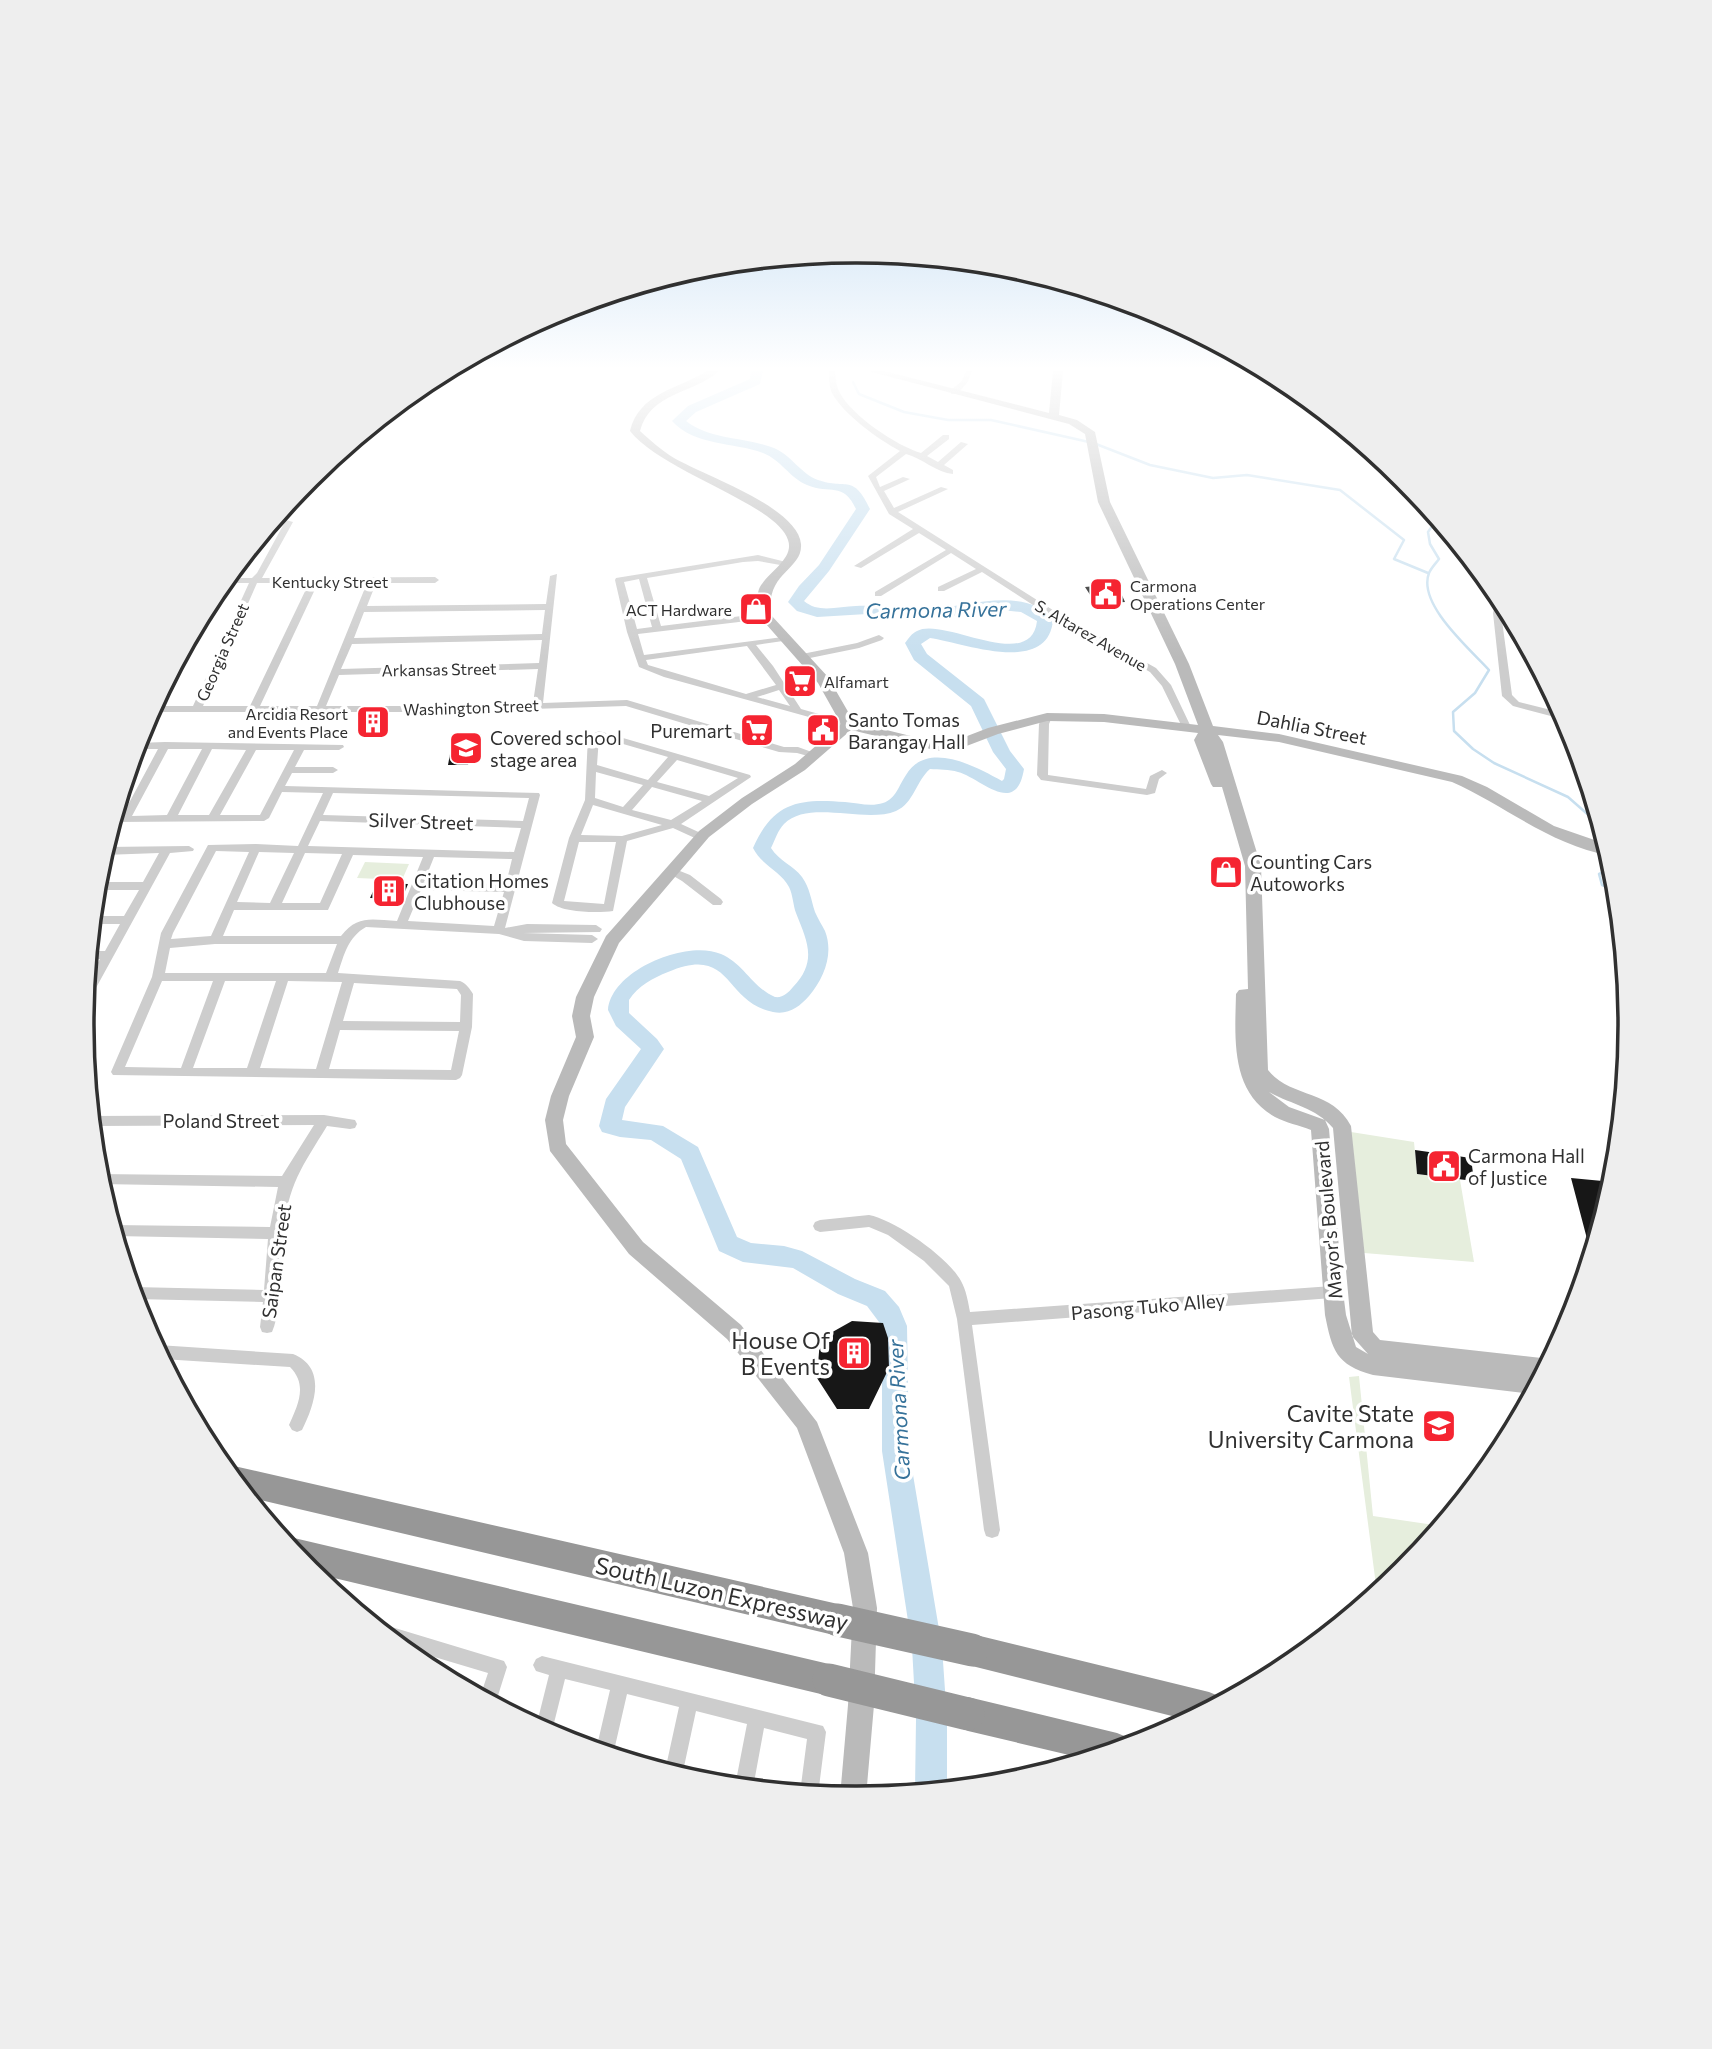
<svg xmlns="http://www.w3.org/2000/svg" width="1712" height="2049" viewBox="0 0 1712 2049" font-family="Commissioner,sans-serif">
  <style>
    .green { fill: #e6eedd }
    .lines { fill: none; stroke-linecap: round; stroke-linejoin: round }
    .stream { stroke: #c7dfef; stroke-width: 2.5 }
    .river { fill: #c7dfef; fill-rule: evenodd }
    .building { fill: #171717 }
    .street { fill: #cdcdcd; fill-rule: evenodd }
    .secondary { fill: #bababa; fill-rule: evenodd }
    .highway { fill: #979797; fill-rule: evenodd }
    .highway-bridge { stroke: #979797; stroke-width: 33 }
    .labels { text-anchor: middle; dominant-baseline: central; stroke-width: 7; stroke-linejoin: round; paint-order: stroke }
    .far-street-label { font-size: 16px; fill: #303030; stroke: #fff }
    .far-poi-label { font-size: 16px; fill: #303030; stroke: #fff; text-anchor: start }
    .poi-label { font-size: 19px; fill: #303030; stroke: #fff; text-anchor: start }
    .street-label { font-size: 19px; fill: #303030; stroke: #fff }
    .water-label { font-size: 21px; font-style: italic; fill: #36729a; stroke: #fff }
    .near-poi-label { font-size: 23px; fill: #303030; stroke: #fff; text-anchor: end }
    .near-street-label { font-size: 23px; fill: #303030; stroke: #fff }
    .rim { fill: none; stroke: #303030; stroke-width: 3.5 }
  </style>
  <rect width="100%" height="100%" fill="#fff"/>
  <path class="green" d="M 365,862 L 409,864 L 402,880 L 357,878 Z
    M 1351,1132 L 1414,1142 L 1417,1174 L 1460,1180 L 1474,1262 L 1364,1253 Z
    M 1359,1376 L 1373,1516 L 1441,1526 L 1403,1572 L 1377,1593 L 1349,1377 Z"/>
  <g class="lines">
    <path class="stream" d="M 853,382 L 859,394 L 904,412 L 948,420 L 991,420 L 1089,442
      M 1096,444 L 1150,465 L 1213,478 L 1247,475 L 1340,490 L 1404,540 L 1394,559 L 1428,573
      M 1437,519 L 1428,532 L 1430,544 L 1439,559 C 1436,563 1431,568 1429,573 C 1417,604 1470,649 1489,670 L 1475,693 L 1453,712 L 1454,731 L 1473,749 L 1494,763 L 1568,797 L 1601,826
      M 1613,868 L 1599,874 L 1602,885 L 1617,891"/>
    <path class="river" d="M 751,371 L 763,371 L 760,384 L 696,412 L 686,421 C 710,440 746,437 774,448 C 791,455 801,474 818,480 C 847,490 853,473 870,509 L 829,571 L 804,601 C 819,614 839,606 856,606 C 880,605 904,609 927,609 C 965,608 1025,584 1053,620 C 1048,677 961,642 930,638 L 921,644 L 927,654 L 984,699 L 1010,751 L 1024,769 C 1016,818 981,778 958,772 C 949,769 939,770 930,769 C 916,781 914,803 896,811 C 865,824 809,799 784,824 C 778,830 775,840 771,848 C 779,861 793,865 802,877 C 810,888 811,900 815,912 C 818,919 822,925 825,931 C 834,954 824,978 809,996 C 799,1007 789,1015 773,1012 C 723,1002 733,944 668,972 C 653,978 638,986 629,1000 L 629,1013 L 657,1039 L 664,1049 L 625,1107 L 622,1120 L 663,1126 L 698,1147 L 737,1237 L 751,1243 L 784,1246 L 802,1251 L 855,1279 L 885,1291 L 899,1307 L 907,1326 L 909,1451 L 942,1647 L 947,1719 L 947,1789 L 915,1791 L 916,1719 L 912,1647 L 882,1451 L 882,1326 L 867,1306 L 838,1294 L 793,1268 L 743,1262 L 719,1251 L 681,1159 L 651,1140 L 620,1137 L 602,1132 L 599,1126 L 606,1099 L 641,1049 L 616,1026 L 608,1010 C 611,970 687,939 721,954 C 743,963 753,988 775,997 C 783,998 788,993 793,987 C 818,961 807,941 796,913 C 793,905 793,895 789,887 C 781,871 762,866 753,848 C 773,803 797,798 845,802 C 857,803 871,807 883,803 C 896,799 899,785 906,775 C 927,740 975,766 1002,781 L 1004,779 L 1006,769 L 993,752 L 971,706 L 914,660 L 905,643 C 908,639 912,633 917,631 C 943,616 1031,674 1037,621 L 1021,612 L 1001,610 L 934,618 L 867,614 L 817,617 L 797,611 L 788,602 L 799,586 L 819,565 L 856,509 C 843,481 830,495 807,485 C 790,478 781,460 763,453 C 734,442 694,446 672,421 L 688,406 L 750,379 Z"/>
  </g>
  <path class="building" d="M 1117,584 L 1125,602 L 1096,604 L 1085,587 Z
    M 368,715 L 384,715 L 378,730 L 362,730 Z
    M 457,753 L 472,754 L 468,765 L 448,765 L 450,754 Z
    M 377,883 L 408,884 L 402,899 L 370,898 Z
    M 1415,1150 L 1471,1158 L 1474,1181 L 1417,1174 Z
    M 1571,1178 L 1613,1182 L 1591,1254 Z
    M 852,1321 L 883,1323 L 888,1338 L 889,1368 L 869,1409 L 837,1409 L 817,1378 L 820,1339 Z"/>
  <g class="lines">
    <path class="street" d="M 829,371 L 835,371 C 836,378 836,387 840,393 C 852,416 897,446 921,453 L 943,435 L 949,435 L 949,439 L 927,456 L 938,462 L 961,442 L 968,444 L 944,465 L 953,470 L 953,474 C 937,473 922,458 906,454 L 876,477 L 880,487 L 903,477 L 910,479 L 884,491 L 894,508 L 941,487 L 948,489 L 898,512 L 1056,612 L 1156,668 L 1171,685 L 1191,727 L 1189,729 L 1183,729 L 1162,686 L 1150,672 L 1050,616 L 982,572 L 944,591 L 938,591 L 938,587 L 976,569 L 951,553 L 881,596 L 875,596 L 875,592 L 946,550 L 919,533 L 861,568 L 854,566 L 913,529 L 889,514 L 868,476 L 900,451 C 878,439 844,415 832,393 C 829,386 829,378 829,371 Z
      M 966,371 L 972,371 L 967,383 L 957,394 L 951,394 L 951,390 L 962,381 Z
      M 316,472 L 317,474 L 310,489 L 297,492 Z
      M 286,520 L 293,522 L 262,578 L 435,577 L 439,580 L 435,583 L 376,583 L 367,606 L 546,604 L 550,576 L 557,574 L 543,703 L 627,700 L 784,747 L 798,747 L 820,755 L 815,758 L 797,753 L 779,752 L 626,706 L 432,712 L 150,712 L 153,706 L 193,706 L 249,583 L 222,583 L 226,578 L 252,578 L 257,573 ZM 257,583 L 309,583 L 250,706 L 203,706 ZM 318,583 L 367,583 L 317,706 L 260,706 ZM 545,610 L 542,634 L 354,638 L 364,612 ZM 542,640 L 539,663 L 341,669 L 352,644 ZM 538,669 L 533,703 L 432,706 L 326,706 L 339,675 Z
      M 758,555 L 790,563 L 786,566 L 758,561 L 743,562 L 647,578 L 661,626 L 765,613 L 769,616 L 765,619 L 638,634 L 644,655 L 790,636 L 790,640 L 756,645 L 773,666 L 801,709 L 851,723 L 851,727 L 845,727 L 664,677 L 639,667 L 627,632 L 615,580 L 616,578 ZM 639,579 L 652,627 L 637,629 L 624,582 ZM 747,646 L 776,685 L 746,694 L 648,665 L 646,660 ZM 779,690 L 790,706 L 757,697 Z
      M 1497,594 L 1500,595 L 1503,602 L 1501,613 L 1512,695 L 1519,702 L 1563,713 L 1566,720 L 1513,706 L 1502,696 L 1493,613 Z
      M 879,635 L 884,638 L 882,640 L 859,648 L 805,659 L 800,656 L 802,654 L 857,643 Z
      M 1047,714 L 1052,717 L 1049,724 L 1048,775 L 1146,789 L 1150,776 L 1162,770 L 1167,773 L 1159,779 L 1155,793 L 1147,795 L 1041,780 L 1037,775 L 1039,724 L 1044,715 Z
      M 599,731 L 750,775 L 751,777 L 681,824 L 705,835 L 706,837 L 705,839 L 697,839 L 673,828 L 627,841 L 613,911 C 599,913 563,913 552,903 L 569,838 L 585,800 L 588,736 ZM 599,737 L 668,757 L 648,780 L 597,765 ZM 677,760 L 738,778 L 709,796 L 657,782 ZM 596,772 L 643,785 L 623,807 L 595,798 ZM 652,787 L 702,801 L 671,820 L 632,810 ZM 593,805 L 662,825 L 622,836 L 581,835 ZM 579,842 L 616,842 L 604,904 L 564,901 Z
      M 165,742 L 343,745 L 344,747 L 339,750 L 304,750 L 295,767 L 333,767 L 338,770 L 333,773 L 292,773 L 285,786 L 539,793 L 540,795 L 505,928 L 527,924 L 596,925 L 602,929 L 600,932 L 523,933 L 592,935 L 598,939 L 592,943 L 524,941 L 499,934 L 366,927 C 348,937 344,955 338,973 L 460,981 C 466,983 470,989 473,994 L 472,1027 L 462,1075 L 460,1078 L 456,1080 L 113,1075 L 111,1072 L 152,977 L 161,933 L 208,845 L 256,844 L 298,846 L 323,793 L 282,792 L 269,818 L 264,821 L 113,822 L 115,816 L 122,816 L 158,749 L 135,749 L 137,743 ZM 168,749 L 202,749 L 167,815 L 132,816 ZM 212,749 L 246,750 L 209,815 L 178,815 ZM 256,750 L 294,750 L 260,815 L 220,815 ZM 333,793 L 529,798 L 523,821 L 323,815 ZM 320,821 L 521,828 L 514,852 L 308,846 ZM 216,851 L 249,852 L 211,936 L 171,939 L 173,933 ZM 259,852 L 294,853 L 270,903 L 237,902 ZM 305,853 L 342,854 L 320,903 L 282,903 ZM 353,855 L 423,857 L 397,921 C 373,920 358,914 341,936 L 223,936 L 234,910 L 328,910 ZM 434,857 L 512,859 L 506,884 L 424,882 ZM 421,890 L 504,892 L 494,926 L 408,921 ZM 215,944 L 337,944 L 326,973 L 165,973 L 170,948 ZM 162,981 L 213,981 L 181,1068 L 125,1067 ZM 225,981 L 276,981 L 247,1068 L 193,1068 ZM 288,981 L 342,982 L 316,1069 L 260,1068 ZM 354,983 L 457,989 L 461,995 L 460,1022 L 343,1021 ZM 340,1030 L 459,1031 L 451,1070 L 329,1069 Z
      M 189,846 L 194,849 L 193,851 L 170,853 L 91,997 L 89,1000 L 85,1001 L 86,984 L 100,959 L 89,959 L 90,951 L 105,951 L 120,924 L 92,924 L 93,916 L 124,916 L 139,890 L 96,890 L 96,882 L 143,882 L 159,853 L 104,855 L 105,847 Z
      M 670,867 L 690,875 L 721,899 L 723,902 L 721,905 L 713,905 L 682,881 L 665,871 Z
      M 324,1115 L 355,1120 L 357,1124 L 355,1128 L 350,1129 L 327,1126 C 302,1167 288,1184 283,1235 C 280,1261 282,1310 272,1332 L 267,1333 L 262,1332 L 260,1327 L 263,1302 L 135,1299 L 131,1287 L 133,1287 L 264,1290 L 268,1239 L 115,1236 L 112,1225 L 270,1227 L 278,1187 L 100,1184 L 97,1174 L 282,1176 L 314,1125 L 92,1126 L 91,1116 Z
      M 869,1215 C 895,1220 948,1257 961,1281 C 966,1290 968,1301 970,1312 L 1332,1286 L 1337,1288 L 1339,1292 L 1337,1296 L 1332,1298 L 972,1325 L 1000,1530 L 998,1536 L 992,1538 L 986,1536 L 984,1530 L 957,1319 L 949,1286 L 924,1261 L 888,1235 L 869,1227 L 820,1232 L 815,1230 L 813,1226 L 815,1222 L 820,1220 Z
      M 158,1345 L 293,1354 C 328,1368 314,1406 302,1430 L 297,1432 L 292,1430 L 289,1425 C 298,1405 308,1385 290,1367 L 162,1359 L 155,1346 Z
      M 385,1625 L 504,1661 L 507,1667 L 495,1705 L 480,1697 L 488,1673 L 401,1647 L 379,1629 Z
      M 542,1656 L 823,1726 L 826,1732 L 818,1795 L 800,1793 L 807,1739 L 764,1728 L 753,1788 L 735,1786 L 747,1724 L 696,1711 L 682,1776 L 665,1771 L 679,1707 L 627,1694 L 613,1755 L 596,1750 L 610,1690 L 565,1679 L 551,1735 L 536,1727 L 549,1675 L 536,1671 L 533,1665 L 536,1659 Z"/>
    <path class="secondary" d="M 707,371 L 719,371 C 694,394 650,392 640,431 C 651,441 661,450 674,458 C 703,475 798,507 801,544 C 803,570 765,572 771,615 L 828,677 L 854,722 L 939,743 L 949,743 L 988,728 L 1047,713 L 1104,714 L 1198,725 L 1175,664 L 1098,502 L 1085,434 L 1069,424 L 868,371 L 884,371 L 1049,413 L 1053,371 L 1063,371 L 1059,415 L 1077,420 L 1095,432 L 1110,502 L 1189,664 L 1213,726 L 1279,734 L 1462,776 L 1487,787 L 1554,826 L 1606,844 L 1609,855 C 1552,846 1504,805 1452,782 L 1279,742 L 1218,735 L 1223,742 L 1261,866 L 1268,1070 C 1290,1098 1332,1089 1351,1126 L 1373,1332 L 1380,1340 L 1550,1359 L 1539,1376 L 1541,1377 L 1532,1394 L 1373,1375 C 1336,1365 1332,1350 1325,1315 L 1311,1130 C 1299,1125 1286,1123 1275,1117 C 1230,1092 1235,1038 1236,994 L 1239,990 L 1248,989 L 1245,866 L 1222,787 L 1213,787 L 1211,784 L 1194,740 L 1198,733 L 1104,722 L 1047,721 L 998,734 L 956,750 L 939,751 L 851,730 L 805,770 L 752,804 L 709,837 L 619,943 L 594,997 L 590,1016 L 594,1037 L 569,1096 L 563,1120 L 566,1144 L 643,1242 L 741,1325 L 817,1422 L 868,1553 L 877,1608 L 874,1705 L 866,1797 L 840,1797 L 848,1705 L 853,1608 L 844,1553 L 797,1428 L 727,1339 L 629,1254 L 550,1151 L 545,1120 L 551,1096 L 576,1037 L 572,1016 L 576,997 L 606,936 L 699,831 L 742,798 L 795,764 L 841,724 L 818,683 L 759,616 C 758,607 756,598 759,589 C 766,573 795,559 788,540 C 777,504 662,472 630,431 C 639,393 678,389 707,371 ZM 1269,1092 C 1292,1105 1315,1107 1333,1128 L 1352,1336 L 1368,1354 L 1356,1347 L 1346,1315 L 1342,1284 L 1329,1129 L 1325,1120 L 1289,1107 Z"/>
    <path class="highway" d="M 234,1466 L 838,1604 L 849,1609 L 854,1620 L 849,1631 L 838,1636 L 248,1497 L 225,1469 Z
      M 294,1538 L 829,1664 L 841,1668 L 845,1680 L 841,1692 L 829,1696 L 309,1572 L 284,1542 Z
      M 972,1634 L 1209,1692 L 1221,1697 L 1223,1702 L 1188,1720 L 972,1666 L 961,1661 L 956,1650 L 961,1639 Z
      M 968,1697 L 1117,1733 L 1129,1738 L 1132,1745 L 1086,1759 L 968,1731 L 956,1726 L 951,1714 L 956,1702 Z"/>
    <path class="highway-bridge" d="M 838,1620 L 972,1650
      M 829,1680 L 968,1714"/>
  </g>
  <linearGradient id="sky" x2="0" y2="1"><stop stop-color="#9bc5eb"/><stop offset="0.56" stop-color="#fff"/><stop offset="1" stop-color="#fff" stop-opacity="0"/></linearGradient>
  <rect width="1712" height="658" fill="url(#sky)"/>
  <defs>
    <g id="civic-square" transform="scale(1.75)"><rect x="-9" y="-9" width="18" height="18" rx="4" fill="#f52431" stroke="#fff"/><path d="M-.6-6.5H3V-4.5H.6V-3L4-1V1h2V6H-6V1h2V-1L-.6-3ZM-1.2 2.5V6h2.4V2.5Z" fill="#fff"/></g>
    <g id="shop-square" transform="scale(1.75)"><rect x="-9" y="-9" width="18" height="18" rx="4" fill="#f52431" stroke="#fff"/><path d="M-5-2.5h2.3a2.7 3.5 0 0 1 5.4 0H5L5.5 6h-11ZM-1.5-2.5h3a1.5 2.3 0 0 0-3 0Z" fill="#fff"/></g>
    <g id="supermarket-square" transform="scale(1.75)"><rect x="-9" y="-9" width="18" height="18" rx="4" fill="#f52431" stroke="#fff"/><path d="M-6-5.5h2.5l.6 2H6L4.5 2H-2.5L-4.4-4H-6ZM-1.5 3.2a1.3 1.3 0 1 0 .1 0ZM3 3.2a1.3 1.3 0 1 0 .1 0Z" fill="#fff"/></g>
    <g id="building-square" transform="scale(1.75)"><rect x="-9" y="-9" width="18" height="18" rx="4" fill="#f52431" stroke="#fff"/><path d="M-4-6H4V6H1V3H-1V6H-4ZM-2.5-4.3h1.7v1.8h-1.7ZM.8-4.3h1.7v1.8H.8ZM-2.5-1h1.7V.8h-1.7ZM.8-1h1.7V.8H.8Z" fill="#fff"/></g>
    <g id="school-square" transform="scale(1.75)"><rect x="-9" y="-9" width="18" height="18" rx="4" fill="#f52431" stroke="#fff"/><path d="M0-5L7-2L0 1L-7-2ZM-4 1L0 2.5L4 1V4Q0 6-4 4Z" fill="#fff"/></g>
    <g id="university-square" transform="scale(1.75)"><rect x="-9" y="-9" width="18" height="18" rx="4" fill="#f52431" stroke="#fff"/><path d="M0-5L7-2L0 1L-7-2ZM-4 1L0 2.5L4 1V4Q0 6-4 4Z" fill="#fff"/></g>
  </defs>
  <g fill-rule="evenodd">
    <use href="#civic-square" x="1106" y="594"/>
    <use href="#shop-square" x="756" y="609"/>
    <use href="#supermarket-square" x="800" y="681"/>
    <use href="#building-square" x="373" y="722"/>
    <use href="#supermarket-square" x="757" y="730"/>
    <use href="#civic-square" x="823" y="730"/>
    <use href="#school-square" x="466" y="748"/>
    <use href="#shop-square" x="1226" y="872"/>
    <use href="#building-square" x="389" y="891"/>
    <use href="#civic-square" x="1444" y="1166"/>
    <use href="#building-square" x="854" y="1353"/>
    <use href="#university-square" x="1439" y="1426"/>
  </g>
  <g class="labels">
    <g class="far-street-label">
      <text x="330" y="581">Kentucky Street</text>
      <text transform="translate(1091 635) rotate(30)">S. Altarez Avenue</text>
      <text transform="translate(222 652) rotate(-66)">Georgia Street</text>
      <text transform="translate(439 669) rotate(-1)">Arkansas Street</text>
      <text transform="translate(471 707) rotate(-2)">Washington Street</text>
    </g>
    <g class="far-poi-label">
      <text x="1130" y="585">Carmona<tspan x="1130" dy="18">Operations Center</tspan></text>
      <text x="732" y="609" text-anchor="end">ACT Hardware</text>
      <text x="824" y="681">Alfamart</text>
      <text x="348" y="713" text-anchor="end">Arcidia Resort<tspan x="348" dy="18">and Events Place</tspan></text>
    </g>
    <g class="poi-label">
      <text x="848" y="719">Santo Tomas<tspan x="848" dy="22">Barangay Hall</tspan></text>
      <text x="732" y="730" text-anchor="end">Puremart</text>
      <text x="490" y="737">Covered school<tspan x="490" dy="22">stage area</tspan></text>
      <text x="1250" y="861">Counting Cars<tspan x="1250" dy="22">Autoworks</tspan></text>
      <text x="414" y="880">Citation Homes<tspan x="414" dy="22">Clubhouse</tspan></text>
      <text x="1468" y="1155">Carmona Hall<tspan x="1468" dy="22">of Justice</tspan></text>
    </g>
    <g class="street-label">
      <text transform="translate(1312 727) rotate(11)">Dahlia Street</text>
      <text transform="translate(421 821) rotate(2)">Silver Street</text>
      <text x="221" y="1120">Poland Street</text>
      <text transform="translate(1328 1220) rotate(-95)">Mayor's Boulevard</text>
      <text transform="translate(276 1261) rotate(-82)">Saipan Street</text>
      <text transform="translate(1148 1306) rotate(-5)">Pasong Tuko Alley</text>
    </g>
    <g class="water-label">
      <text transform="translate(936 609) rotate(-1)">Carmona River</text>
      <text transform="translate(898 1410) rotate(-93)">Carmona River</text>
    </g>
    <g class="near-poi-label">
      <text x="830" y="1340">House Of<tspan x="830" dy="26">B Events</tspan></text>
      <text x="1414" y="1413">Cavite State<tspan x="1414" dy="26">University Carmona</tspan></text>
    </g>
    <g class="near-street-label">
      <text transform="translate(722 1593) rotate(13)">South Luzon Expressway</text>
    </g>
  </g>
  <path d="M0 0H1712V2049H0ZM855 263H857A761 761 0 0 1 1618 1024V1025A761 761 0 0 1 857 1786H855A761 761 0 0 1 94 1025V1024A761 761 0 0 1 855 263Z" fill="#eee" fill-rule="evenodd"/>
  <path class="rim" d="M855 263H857A761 761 0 0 1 1618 1024V1025A761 761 0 0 1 857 1786H855A761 761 0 0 1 94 1025V1024A761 761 0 0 1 855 263Z"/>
</svg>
